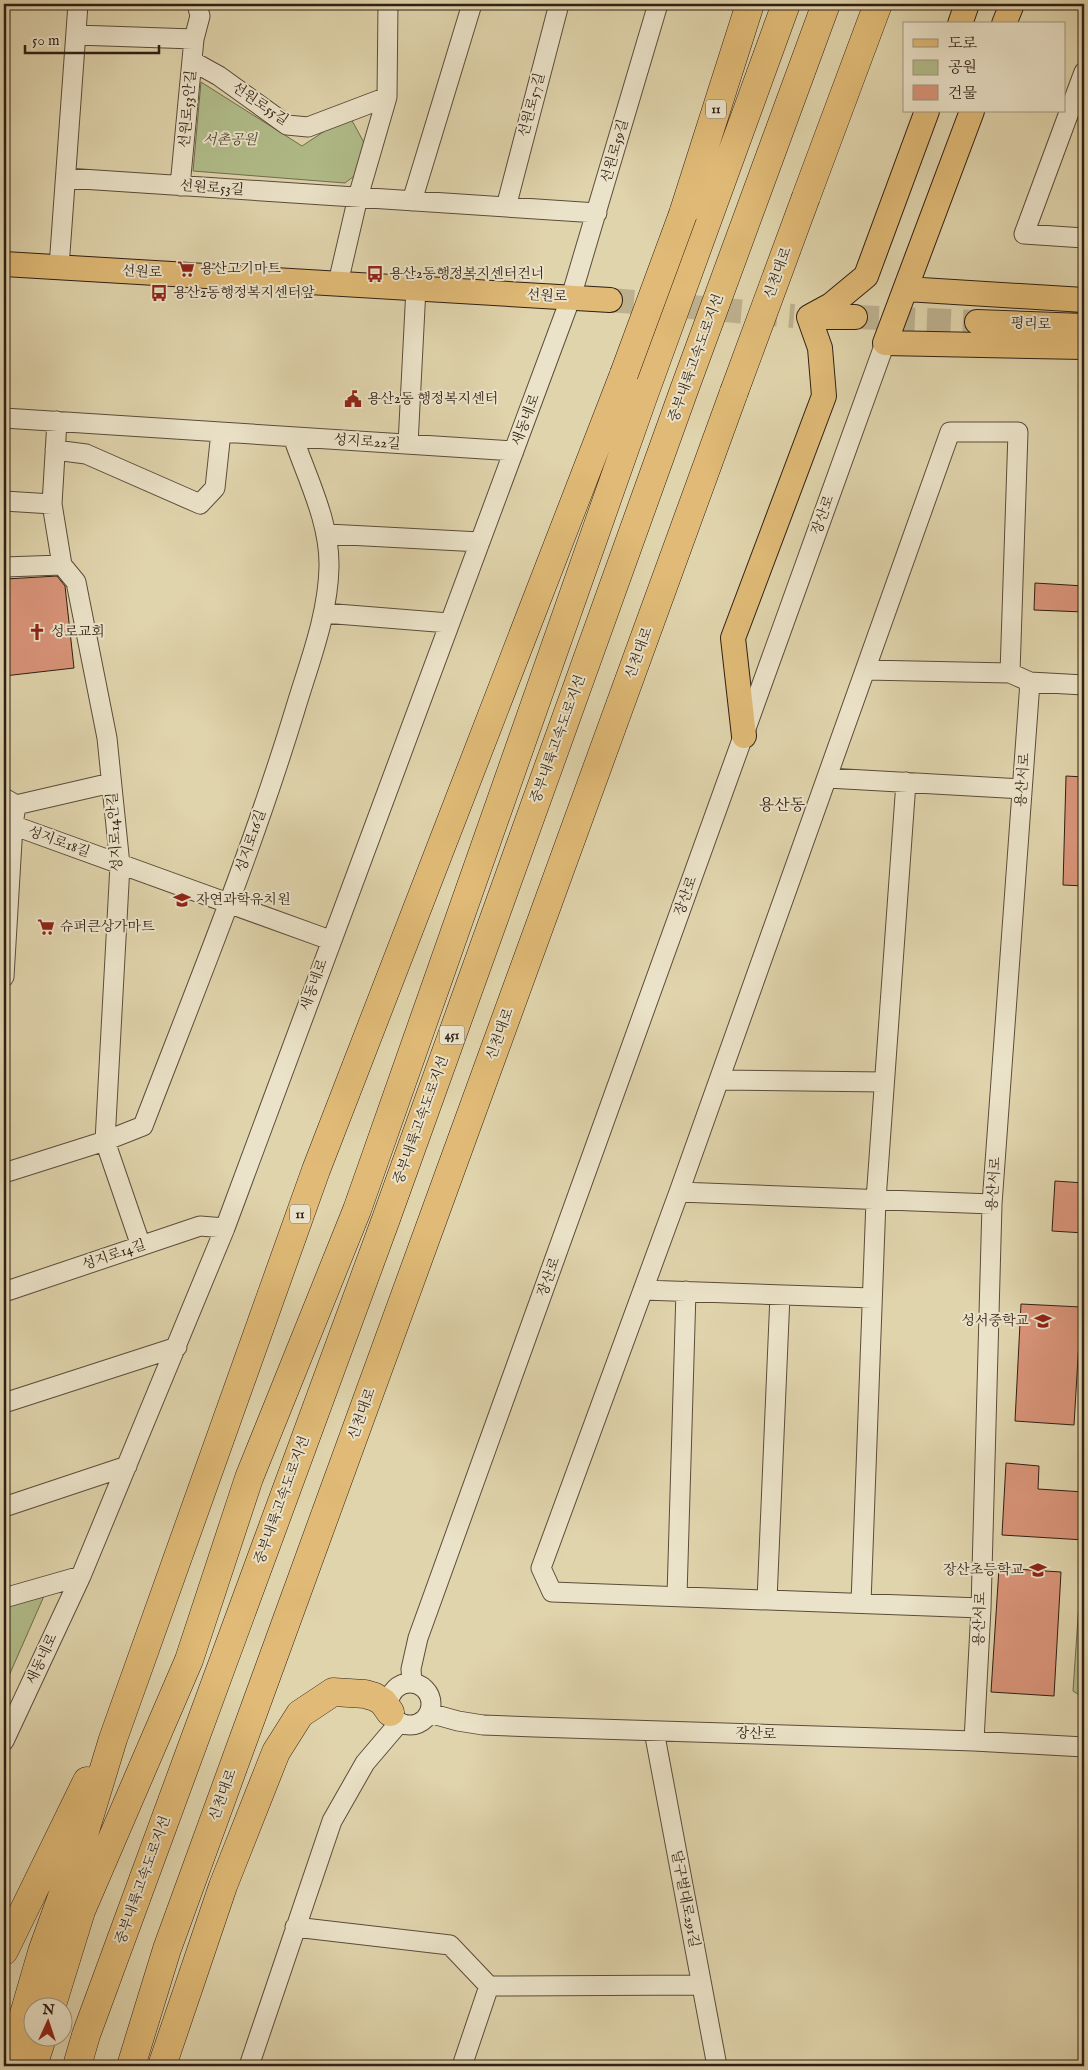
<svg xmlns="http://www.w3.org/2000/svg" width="1088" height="2070" viewBox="0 0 1088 2070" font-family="'IM FELL English','Noto Serif KR',serif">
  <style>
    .green { fill: #b1bd8a; stroke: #706e4f }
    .building { fill: #da957a; stroke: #301f14 }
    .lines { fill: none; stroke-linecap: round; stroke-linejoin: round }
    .major-tunnel { stroke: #bdb08e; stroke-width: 24; stroke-dasharray: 24 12; stroke-linecap: butt }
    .minor-casing { stroke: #5c4c3a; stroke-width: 21 }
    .major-casing { stroke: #301f14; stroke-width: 26 }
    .highway-casing { stroke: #301f14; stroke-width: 29 }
    .minor { stroke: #ebe3c9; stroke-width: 19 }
    .major { stroke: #e0ba76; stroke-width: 24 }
    .highway { stroke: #e0ba76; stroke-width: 28 }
    .highway-bridge-casing { stroke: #301f14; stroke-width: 29; stroke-linecap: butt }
    .highway-bridge { stroke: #e0ba76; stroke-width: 28 }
    .labels { text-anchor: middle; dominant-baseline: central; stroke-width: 4; stroke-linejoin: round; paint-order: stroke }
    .shield { fill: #ebe3c9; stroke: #685a4a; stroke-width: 1 }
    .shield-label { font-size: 12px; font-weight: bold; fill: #301f14 }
    .street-label { font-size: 14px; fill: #301f14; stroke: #ebe3c9 }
    .park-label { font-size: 14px; font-style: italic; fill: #504632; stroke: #ebe3c9 }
    .poi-label { font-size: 14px; fill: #301f14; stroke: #ebe3c9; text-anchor: start }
    .quarter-label { font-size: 16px; fill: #301f14; stroke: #ebe3c9 }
  </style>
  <rect width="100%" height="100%" fill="#e0d4ac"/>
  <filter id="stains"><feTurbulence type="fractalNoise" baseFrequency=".004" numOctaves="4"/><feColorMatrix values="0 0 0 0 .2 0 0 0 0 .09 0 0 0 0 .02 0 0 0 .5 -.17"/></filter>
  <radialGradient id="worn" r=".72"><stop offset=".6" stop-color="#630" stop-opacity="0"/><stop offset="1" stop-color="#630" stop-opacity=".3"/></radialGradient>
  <path class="green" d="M 201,82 L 302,146 L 349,115 L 374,161 L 345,183 L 193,171 Z
    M 1084,1585 L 1084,1698 L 1073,1691 L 1080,1588 Z
    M 44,1596 L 4,1687 L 4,1608 Z"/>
  <path class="building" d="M 57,576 L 65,586 L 74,668 L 4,676 L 4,597 L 6,579 Z
    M 1035,583 L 1084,586 L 1084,612 L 1034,610 Z
    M 1066,776 L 1084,777 L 1084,886 L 1063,885 Z
    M 1055,1181 L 1084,1183 L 1084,1233 L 1052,1231 Z
    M 1021,1304 L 1081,1307 L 1074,1425 L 1015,1421 Z
    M 1006,1463 L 1039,1466 L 1038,1489 L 1084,1492 L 1084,1540 L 1002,1535 Z
    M 999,1568 L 1061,1572 L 1054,1696 L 991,1692 Z"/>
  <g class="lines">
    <path class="major-tunnel" d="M 610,300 L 794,316
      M 855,317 L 977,322"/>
    <g class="minor-casing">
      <path id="minor" d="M 76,35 L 194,39
        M 192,61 L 219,76 L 287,125 L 308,127 L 387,97
        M 1084,72 L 1024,234 L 1084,238
        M 66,178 L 597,213
        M 180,186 L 194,39 L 200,16 L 197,4
        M 412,201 L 472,4
        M 506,207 L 559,4
        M 59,267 L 78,4
        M 338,283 L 358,197 L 387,97 L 388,4
        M 4,418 L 514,451
        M 57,421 L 52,504 L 62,565 L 76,582 L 107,738 L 120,865 L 105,1141 L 141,1246
        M 408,444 L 416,288
        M 55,450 L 86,454 L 200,504 L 215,488 L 221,432
        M 4,501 L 52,504
        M 328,534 L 480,542
        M 4,567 L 62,565
        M 324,613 L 449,623
        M 866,670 L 1010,673
        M 828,778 L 1022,789
        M 4,798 L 16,805 L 13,825 L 4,977
        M 16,805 L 111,783
        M 4,822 L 330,940
        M 719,1080 L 884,1082
        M 4,1173 L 105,1141 L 143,1126 C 196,988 252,851 295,710 C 309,663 328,616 329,567 C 330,522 307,478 293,437
        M 679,1192 L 992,1204
        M 643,1290 L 872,1298
        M 4,1292 L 200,1226 L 225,1228
        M 4,1403 L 177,1347
        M 4,1507 L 127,1466
        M 677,1596 L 686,1291
        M 4,1598 L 81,1576
        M 767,1600 L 780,1295
        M 861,1603 L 876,1200 L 906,782
        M 981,1608 L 552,1592 L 541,1568 L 679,1192 L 950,432 L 1018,432 L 1010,673 L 1030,682
        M 412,1683 L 411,1669 L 418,1638 L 885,343
        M389 1704a21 21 0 1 1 42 0a21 21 0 1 1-42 0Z
        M 429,1713 L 458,1721 L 483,1725 L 535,1727 L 974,1741 L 1084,1747
        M 654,1731 L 717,2066
        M 4,1741 L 81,1576 L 225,1228 L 571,297 L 658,4
        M 974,1741 L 981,1608 L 992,1204 L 1030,682 L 1084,685
        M 295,1927 L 450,1945 L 489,1986 L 462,2066
        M 489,1986 L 701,1985
        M 249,2066 L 332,1821 L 365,1763 L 399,1723"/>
    </g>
    <g class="major-casing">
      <path id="major" d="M 960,24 L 967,4
        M 1004,24 L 1012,4
        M 972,111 L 885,343 L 1084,347
        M 4,264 L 610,300
        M 906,289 L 1084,300
        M 812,317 L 855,317
        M 977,322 L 1084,326
        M 744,736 L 733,638 L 824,396 L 820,348 L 809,317 L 831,305 L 866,276 L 927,111"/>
    </g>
    <g class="highway-casing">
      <path id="highway" d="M 806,197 L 878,4
        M 683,214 L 750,4
        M 4,1951 L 87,1781
        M 51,2008 L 81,1911 L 189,1660 L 249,1478 L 357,1210 L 642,400 L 786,4
        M 9,2066 L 42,1952 L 81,1844 L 113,1739 L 316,1170 L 624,374
        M 33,2066 L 42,2038
        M 77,2066 L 86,2035 L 386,1219 L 684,390 L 826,4
        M 131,2066 L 167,1949 L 734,392
        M 162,2066 L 223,1886 L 276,1752 L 300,1714 L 333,1692 L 365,1694 L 375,1697 L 383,1702 L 390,1712"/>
    </g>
    <use href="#minor" class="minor"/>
    <use href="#major" class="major"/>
    <use href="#highway" class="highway"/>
    <g class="highway-bridge-casing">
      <path id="highway-bridge" d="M 624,374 L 683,214
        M 734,392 L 806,197"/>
    </g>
    <use href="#highway-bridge" class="highway-bridge"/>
  </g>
  <defs>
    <g id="supermarket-bare" transform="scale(1.35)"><path d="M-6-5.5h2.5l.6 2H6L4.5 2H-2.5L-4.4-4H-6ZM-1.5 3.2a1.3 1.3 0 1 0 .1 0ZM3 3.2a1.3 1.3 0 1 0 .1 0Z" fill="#8f2418" stroke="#ebe3c9" stroke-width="2.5" paint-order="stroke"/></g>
    <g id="bus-bare" transform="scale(1.35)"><path d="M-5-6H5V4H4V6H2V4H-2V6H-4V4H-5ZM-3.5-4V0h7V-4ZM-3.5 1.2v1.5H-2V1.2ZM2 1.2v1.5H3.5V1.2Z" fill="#8f2418" stroke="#ebe3c9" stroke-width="2.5" paint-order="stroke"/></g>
    <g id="civic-bare" transform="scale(1.35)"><path d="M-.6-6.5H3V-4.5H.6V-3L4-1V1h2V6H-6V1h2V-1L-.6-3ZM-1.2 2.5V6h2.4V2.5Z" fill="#8f2418" stroke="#ebe3c9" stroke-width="2.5" paint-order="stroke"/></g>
    <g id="church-bare" transform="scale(1.35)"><path d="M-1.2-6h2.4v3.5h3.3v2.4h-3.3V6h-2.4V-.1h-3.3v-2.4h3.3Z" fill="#8f2418" stroke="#ebe3c9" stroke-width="2.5" paint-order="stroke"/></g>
    <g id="school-bare" transform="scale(1.35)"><path d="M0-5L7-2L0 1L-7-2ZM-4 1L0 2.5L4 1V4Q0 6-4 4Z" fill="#8f2418" stroke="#ebe3c9" stroke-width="2.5" paint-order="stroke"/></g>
  </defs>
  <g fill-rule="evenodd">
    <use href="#supermarket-bare" x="186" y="269"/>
    <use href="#bus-bare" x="375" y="274"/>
    <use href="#bus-bare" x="159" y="293"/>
    <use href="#civic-bare" x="353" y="399"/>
    <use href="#church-bare" x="37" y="632"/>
    <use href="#school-bare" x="182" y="900"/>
    <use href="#supermarket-bare" x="46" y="927"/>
    <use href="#school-bare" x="1043" y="1321"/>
    <use href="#school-bare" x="1038" y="1570"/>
  </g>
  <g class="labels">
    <g class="shield">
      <rect x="706" y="99.5" width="20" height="19" rx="4"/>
      <rect x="439.5" y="1025.5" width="25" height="19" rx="4"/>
      <rect x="290" y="1204.5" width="20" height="19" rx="4"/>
    </g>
    <g class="shield-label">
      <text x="716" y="109">11</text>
      <text x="452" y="1035">451</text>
      <text x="300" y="1214">11</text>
    </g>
    <g class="street-label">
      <text transform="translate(260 104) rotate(34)">선원로55길</text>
      <text transform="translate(532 105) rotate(-75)">선원로57길</text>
      <text transform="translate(188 109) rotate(-85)">선원로53안길</text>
      <text transform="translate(615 151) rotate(-74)">선원로59길</text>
      <text transform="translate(212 188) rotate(4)">선원로53길</text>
      <text transform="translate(142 272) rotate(3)">선원로</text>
      <text transform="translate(778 273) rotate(-70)">신천대로</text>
      <text transform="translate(547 296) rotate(3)">선원로</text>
      <text transform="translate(1031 324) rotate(2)">평리로</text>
      <text transform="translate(696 358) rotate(-70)">중부내륙고속도로지선</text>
      <text transform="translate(526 420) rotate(-69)">새동네로</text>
      <text transform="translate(367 442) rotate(4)">성지로22길</text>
      <text transform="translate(823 515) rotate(-70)">장산로</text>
      <text transform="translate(639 653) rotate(-70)">신천대로</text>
      <text transform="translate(558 739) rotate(-70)">중부내륙고속도로지선</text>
      <text transform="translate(1023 780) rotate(-86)">용산서로</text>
      <text transform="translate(115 832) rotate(-94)">성지로14안길</text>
      <text transform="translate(251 841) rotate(-71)">성지로16길</text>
      <text transform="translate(59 842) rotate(20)">성지로18길</text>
      <text transform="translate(686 896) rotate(-70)">장산로</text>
      <text transform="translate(314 985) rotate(-70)">새동네로</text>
      <text transform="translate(500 1034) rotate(-70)">신천대로</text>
      <text transform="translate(421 1120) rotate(-70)">중부내륙고속도로지선</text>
      <text transform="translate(994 1184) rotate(-86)">용산서로</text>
      <text transform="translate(114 1255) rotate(-19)">성지로14길</text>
      <text transform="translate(549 1277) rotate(-70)">장산로</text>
      <text transform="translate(362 1414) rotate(-70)">신천대로</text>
      <text transform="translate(282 1500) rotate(-70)">중부내륙고속도로지선</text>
      <text transform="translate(980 1619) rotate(-88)">용산서로</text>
      <text transform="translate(42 1659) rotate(-65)">새동네로</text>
      <text transform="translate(756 1734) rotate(2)">장산로</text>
      <text transform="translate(223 1795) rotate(-70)">신천대로</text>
      <text transform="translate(143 1880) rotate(-70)">중부내륙고속도로지선</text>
      <text transform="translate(685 1899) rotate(79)">달구벌대로291길</text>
    </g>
    <g class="park-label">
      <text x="230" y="140">서촌공원</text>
    </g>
    <g class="poi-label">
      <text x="200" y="269">용산고기마트</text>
      <text x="389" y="274">용산2동행정복지센터건너</text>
      <text x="173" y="293">용산2동행정복지센터앞</text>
      <text x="367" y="399">용산2동 행정복지센터</text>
      <text x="51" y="632">성로교회</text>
      <text x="196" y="900">자연과학유치원</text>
      <text x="60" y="927">슈퍼큰상가마트</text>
      <text x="1029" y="1321" text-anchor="end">성서중학교</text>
      <text x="1024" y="1570" text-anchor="end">장산초등학교</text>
    </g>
    <g class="quarter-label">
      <text x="782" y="806">용산동</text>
    </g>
  </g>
  <rect width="1088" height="2070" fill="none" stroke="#e0d4ac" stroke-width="20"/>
  <rect x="5" y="5" width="1078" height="2060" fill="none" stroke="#301f14" stroke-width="2.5"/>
  <rect x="10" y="10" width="1068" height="2050" fill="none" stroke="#301f14"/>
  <rect x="903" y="22" width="162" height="90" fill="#ebe3c9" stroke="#a09581"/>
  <rect x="913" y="39" width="25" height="8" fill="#e0ba76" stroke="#a09581"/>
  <text x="948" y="48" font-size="15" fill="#301f14">도로</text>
  <rect x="913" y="60" width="25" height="15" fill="#b1bd8a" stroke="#a09581"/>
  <text x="948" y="72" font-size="15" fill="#301f14">공원</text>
  <rect x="913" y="85" width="25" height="15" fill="#da957a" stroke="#a09581"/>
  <text x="948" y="98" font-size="15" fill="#301f14">건물</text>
  <g transform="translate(48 2022) rotate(3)"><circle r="24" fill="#ebe3c9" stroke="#a09581"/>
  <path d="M0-4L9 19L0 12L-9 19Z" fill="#8f2418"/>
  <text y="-8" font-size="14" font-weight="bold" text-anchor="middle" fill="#301f14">N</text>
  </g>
  <path d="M25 45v8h134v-8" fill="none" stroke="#301f14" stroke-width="2.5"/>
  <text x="32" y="45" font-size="15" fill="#301f14" stroke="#ebe3c9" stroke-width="4" paint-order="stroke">50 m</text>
  <rect width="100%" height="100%" filter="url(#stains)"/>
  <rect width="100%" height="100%" fill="url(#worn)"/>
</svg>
